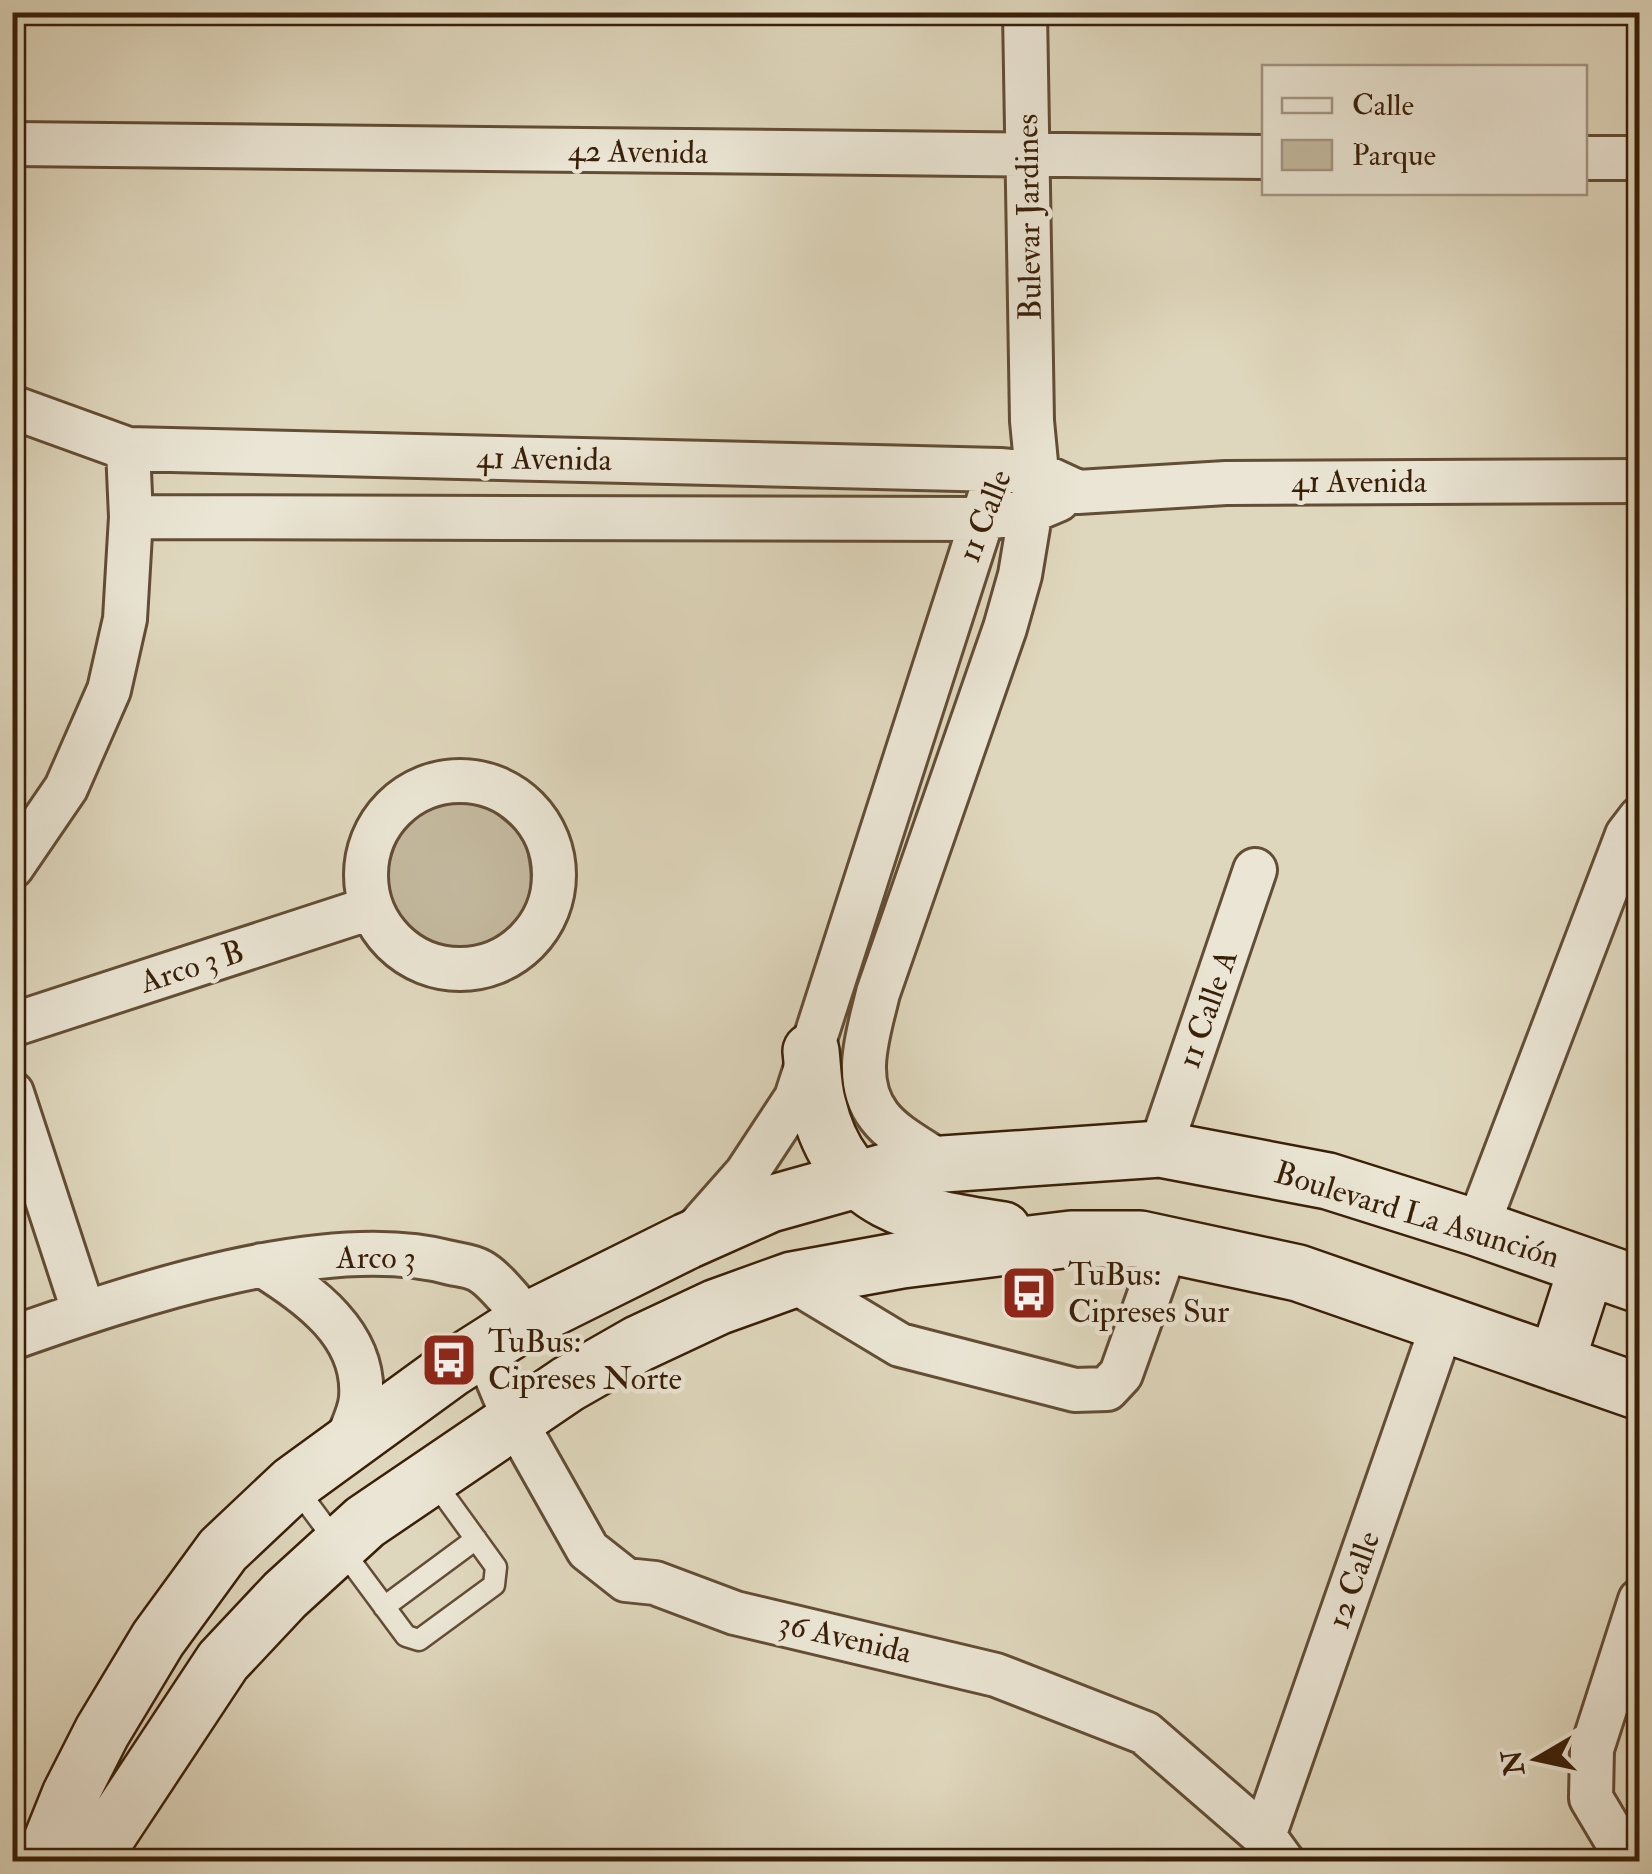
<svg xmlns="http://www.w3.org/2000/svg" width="1652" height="1874" viewBox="0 0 1652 1874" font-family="'IM FELL Double Pica',serif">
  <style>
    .green { fill: #c3b89e; stroke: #7e6c52; stroke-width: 2.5 }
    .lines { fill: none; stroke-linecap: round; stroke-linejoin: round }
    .lane-casing { stroke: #634d34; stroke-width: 25 }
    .street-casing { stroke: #634d34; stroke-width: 48 }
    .secondary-casing { stroke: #3a1f07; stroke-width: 60 }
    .lane { stroke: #eae5d4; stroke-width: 20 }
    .street { stroke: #eae5d4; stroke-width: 42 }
    .secondary { stroke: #eae5d4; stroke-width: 55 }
    .labels { text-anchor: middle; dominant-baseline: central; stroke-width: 9; stroke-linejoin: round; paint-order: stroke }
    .street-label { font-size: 32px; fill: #3a1f07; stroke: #eae5d4 }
    .poi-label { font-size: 32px; fill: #3a1f07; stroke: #eae5d4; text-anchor: start }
  </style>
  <rect width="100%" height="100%" fill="#dfd7bd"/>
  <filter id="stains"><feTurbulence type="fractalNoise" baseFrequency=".002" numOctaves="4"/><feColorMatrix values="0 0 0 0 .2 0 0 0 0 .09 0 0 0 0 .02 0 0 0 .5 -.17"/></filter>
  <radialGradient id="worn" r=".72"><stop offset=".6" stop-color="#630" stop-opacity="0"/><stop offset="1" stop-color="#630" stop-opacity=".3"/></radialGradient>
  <path class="green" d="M 458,797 L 483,802 L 525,837 C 528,855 533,873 530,891 C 526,920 510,937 485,949 C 479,953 471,958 464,958 C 430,959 387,936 384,899 C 383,887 388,871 390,860 C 402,817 416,808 458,797 Z"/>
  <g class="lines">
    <g class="lane-casing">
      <path id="lane" d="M 294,1485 L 406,1636 L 419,1640 L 494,1585 L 496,1567 L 433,1480
        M 384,1607 L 476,1539
        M 169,1861 L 170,1862"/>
    </g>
    <g class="street-casing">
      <path id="street" d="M 12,144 L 1264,157
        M 1584,158 L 1640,158
        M 12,407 L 128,449 L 1000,470 L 1037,473 L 1078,492 L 1226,483 L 1640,481
        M 131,517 L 981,519 L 1032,511 L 1058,500
        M366 875a94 94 0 1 1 188 0a94 94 0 1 1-188 0Z
        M 12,867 L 66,788 L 109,690 L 125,619 L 131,517 L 128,449
        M 12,1025 L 371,908
        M 12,1093 L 84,1313
        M 1160,1149 L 1255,870
        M 943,1164 C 923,1150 894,1136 879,1116 C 851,1080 869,1032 878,993 L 1005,628 L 1020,575 L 1037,473 L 1032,421 L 1025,12
        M 1477,1228 L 1627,835 L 1640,818
        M 693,1234 L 746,1174 L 796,1098 L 990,495
        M 262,1265 C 309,1295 366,1334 361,1398 C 360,1413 351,1429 346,1443
        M 792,1280 L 900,1345 L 1075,1390 L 1107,1389 L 1121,1374 L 1167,1245
        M 12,1338 C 131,1296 328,1229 451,1263 C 460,1265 472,1266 480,1271 C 495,1279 516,1307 528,1320
        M 484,1347 L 514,1419 L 588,1550 L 626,1580 L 655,1583 L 735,1613 L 996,1675 L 1145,1733 L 1264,1836 L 1283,1862
        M 1264,1836 L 1443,1323
        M 1629,1862 L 1591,1798 L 1592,1749 L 1640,1600"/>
    </g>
    <g class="secondary-casing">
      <path id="secondary" d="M 811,1051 C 813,1069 813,1088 818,1105 C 842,1205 916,1217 1003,1230
        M 1556,1363 L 1587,1267
        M 43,1862 L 70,1795 L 102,1732 L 158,1639 L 223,1550 L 293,1484 L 451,1369 L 528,1320 L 687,1241 L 770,1204 L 888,1171 L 943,1164 L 1160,1149 L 1328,1181 L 1477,1228 L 1640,1285
        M 94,1862 L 106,1838 L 223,1661 L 285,1595 L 365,1522 L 568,1384 L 638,1344 L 717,1307 L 792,1280 L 902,1260 L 1071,1239 L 1140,1239 L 1298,1273 L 1640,1392"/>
    </g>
    <use href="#lane" class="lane"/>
    <use href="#street" class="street"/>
    <use href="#secondary" class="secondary"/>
  </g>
  <defs>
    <g id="bus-square" transform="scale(2.875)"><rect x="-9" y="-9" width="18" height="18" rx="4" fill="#8f2418" stroke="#eae5d4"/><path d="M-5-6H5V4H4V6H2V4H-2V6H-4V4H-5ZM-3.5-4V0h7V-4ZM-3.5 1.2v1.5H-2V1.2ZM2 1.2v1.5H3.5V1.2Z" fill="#fff"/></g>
  </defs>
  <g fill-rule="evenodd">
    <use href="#bus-square" x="1029" y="1293"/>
    <use href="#bus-square" x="449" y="1360"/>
  </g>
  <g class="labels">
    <g class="street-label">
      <text transform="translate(638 152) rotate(1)">42 Avenida</text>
      <text transform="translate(1029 217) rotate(-91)">Bulevar Jardines</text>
      <text transform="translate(544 459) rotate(1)">41 Avenida</text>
      <text x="1359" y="482">41 Avenida</text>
      <text transform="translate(985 516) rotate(-69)">11 Calle</text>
      <text transform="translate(192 967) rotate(-18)">Arco 3 B</text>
      <text transform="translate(1208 1009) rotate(-71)">11 Calle A</text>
      <text transform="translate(1417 1215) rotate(17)">Boulevard La Asunción</text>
      <text x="376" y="1258">Arco 3</text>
      <text transform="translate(1354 1580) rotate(-71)">12 Calle</text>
      <text transform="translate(845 1638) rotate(13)">36 Avenida</text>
    </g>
    <g class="poi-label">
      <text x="1068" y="1275">TuBus:<tspan x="1068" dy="37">Cipreses Sur</tspan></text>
      <text x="488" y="1342">TuBus:<tspan x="488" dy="37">Cipreses Norte</tspan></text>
    </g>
  </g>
  <rect width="1652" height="1874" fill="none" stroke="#dfd7bd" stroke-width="50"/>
  <rect x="15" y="15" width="1622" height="1844" fill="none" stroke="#3a1f07" stroke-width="5"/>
  <rect x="25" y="25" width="1602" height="1824" fill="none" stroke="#3a1f07" stroke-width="2.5"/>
  <rect x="1262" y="65" width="325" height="130" fill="#eae5d4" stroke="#a49682" stroke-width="2.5"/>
  <rect x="1282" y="98" width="50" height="15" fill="#eae5d4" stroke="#a49682" stroke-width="2.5"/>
  <text x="1352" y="115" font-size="30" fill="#3a1f07">Calle</text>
  <rect x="1282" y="140" width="50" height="30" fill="#c3b89e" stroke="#a49682" stroke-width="2.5"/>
  <text x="1352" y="165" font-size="30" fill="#3a1f07">Parque</text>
  <g transform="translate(1537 1759) rotate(261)" stroke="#eae5d4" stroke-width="8" paint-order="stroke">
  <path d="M0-8L18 38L0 25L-18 38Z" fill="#3a1f07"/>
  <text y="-15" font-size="28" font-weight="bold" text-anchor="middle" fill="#3a1f07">N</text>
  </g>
  <rect width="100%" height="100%" filter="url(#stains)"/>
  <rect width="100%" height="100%" fill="url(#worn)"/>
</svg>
